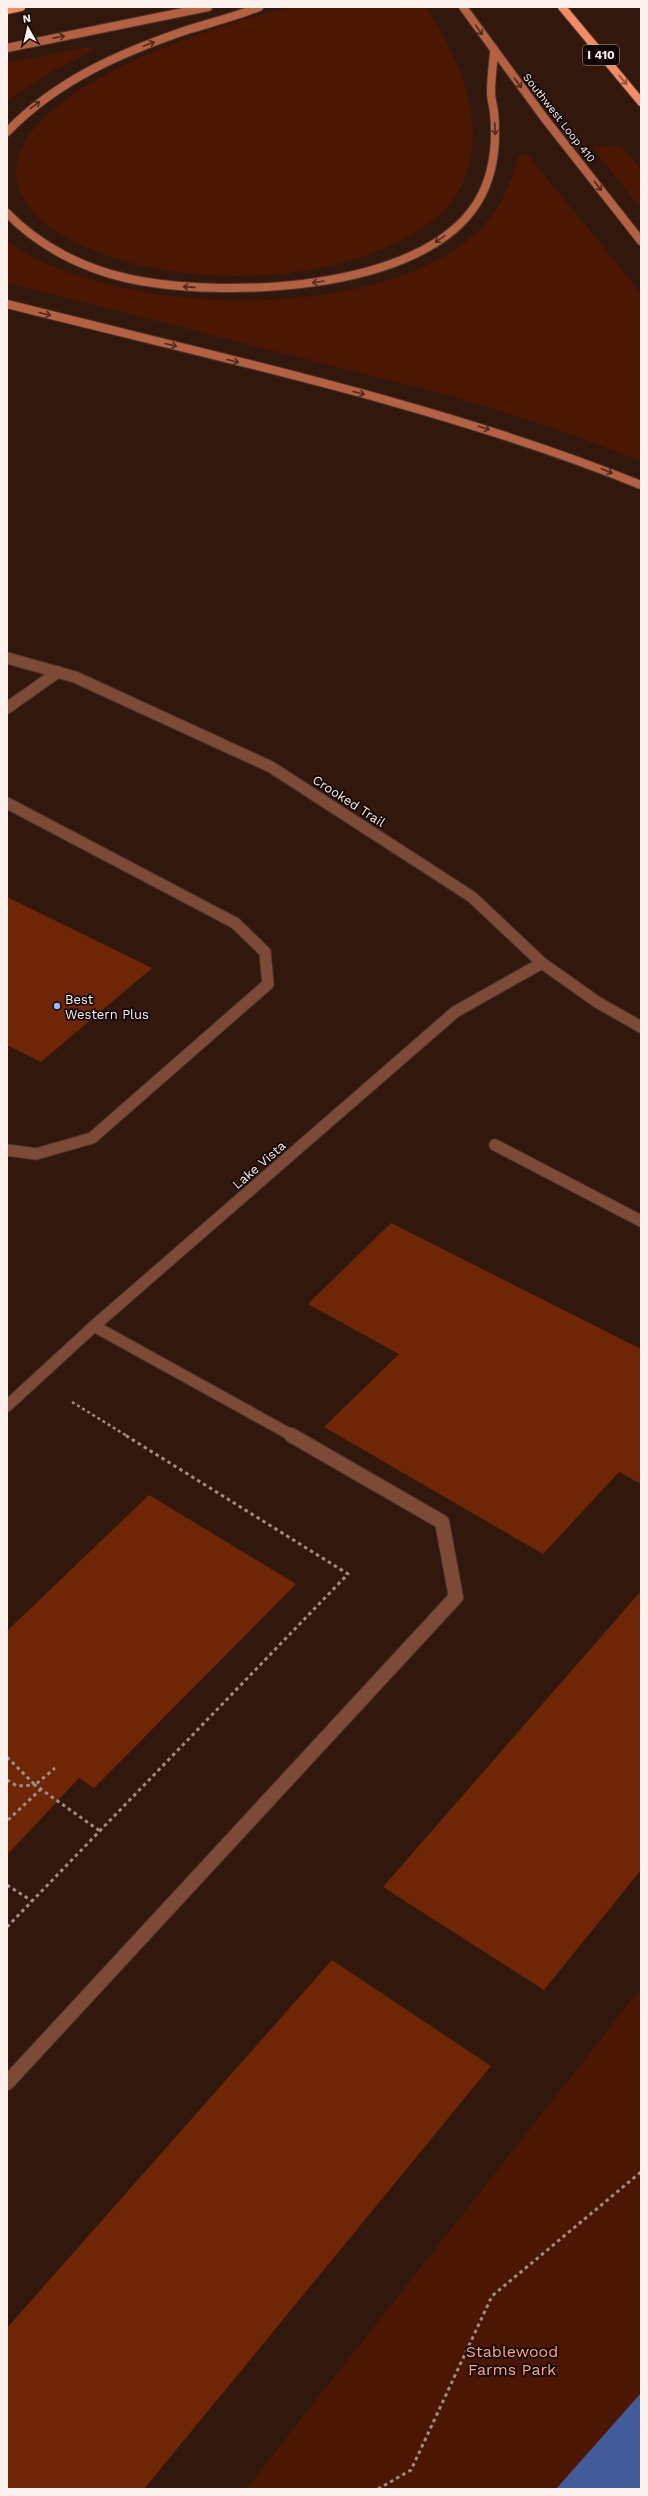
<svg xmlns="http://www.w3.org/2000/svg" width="648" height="2496" viewBox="0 0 648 2496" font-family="'Work Sans',sans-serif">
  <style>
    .green { fill: #4b1703 }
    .water { fill: #435a9b }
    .building { fill: #6e2607 }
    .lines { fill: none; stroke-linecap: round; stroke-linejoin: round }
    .service-far1-casing { stroke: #4e362c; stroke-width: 13 }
    .service-casing { stroke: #4e362c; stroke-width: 16 }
    .minor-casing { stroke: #4e362c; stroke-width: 13 }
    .secondary-casing { stroke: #4e362c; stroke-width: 10 }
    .motorway-casing { stroke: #4e362c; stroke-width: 10 }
    .path-far1 { stroke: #9f8c85; stroke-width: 2.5; stroke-dasharray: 3 3; stroke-linecap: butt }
    .path { stroke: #9f8c85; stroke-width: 3; stroke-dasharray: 3.5 3.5; stroke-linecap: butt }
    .service-far1 { stroke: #7e4a38; stroke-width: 11 }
    .service { stroke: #7e4a38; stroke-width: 14 }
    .minor { stroke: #7e4a38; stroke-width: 11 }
    .secondary { stroke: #b36043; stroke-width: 8 }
    .motorway { stroke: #f28b66; stroke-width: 8 }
    .oneway { stroke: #522a1d }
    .oneway2 { stroke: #8d4f3a }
    .poi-dot { fill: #99b5fd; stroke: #120604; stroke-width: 1.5 }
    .labels { text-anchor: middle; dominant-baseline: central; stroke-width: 3.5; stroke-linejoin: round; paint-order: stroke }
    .far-street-label { font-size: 11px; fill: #fdf1ed; stroke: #120604 }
    .shield { fill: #120604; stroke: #b6aaa7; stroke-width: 1 }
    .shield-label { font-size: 12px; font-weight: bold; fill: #fdf1ed }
    .street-label { font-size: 13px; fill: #fdf1ed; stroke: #120604 }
    .poi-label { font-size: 13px; fill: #fdf1ed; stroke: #120604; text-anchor: start }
    .near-park-label { font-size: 16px; fill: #fda687; stroke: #120604 }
  </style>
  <rect width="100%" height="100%" fill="#32170d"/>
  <path class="green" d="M 291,7 L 426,7 L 430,13 C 462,65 490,129 460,189 C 451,207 433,221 416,232 C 331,285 188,288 97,252 C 65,239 26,219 17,183 C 0,91 225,22 291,7 Z
    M 87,47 L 93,51 L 53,71 L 7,101 L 7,63 Z
    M 620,145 L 641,169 L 641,209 L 592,147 Z
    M 527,154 L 641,293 L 641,461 L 551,427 L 448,395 L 7,283 L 7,241 C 113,319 387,326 482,227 C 502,206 511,182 519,155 Z
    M 641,1988 L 641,2489 L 246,2489 Z"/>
  <path class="water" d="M 641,2393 L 641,2489 L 556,2489 Z"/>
  <path class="building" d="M 7,897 L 152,968 L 41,1062 L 7,1045 Z
    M 391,1223 L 641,1349 L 641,1484 L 619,1472 L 543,1554 L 324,1427 L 399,1354 L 308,1304 Z
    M 149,1495 L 296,1584 L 94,1788 L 79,1778 L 7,1855 L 7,1631 Z
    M 641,1591 L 641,1870 L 544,1990 L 383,1887 Z
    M 332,1960 L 491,2066 L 144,2489 L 7,2489 L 7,2328 Z"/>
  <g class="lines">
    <g class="service-far1-casing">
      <path id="service-far1" d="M 7,708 L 58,672
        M 7,803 L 235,923 L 265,952 L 268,984 L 92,1138 L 36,1154 L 7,1150
        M 495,1145 L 641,1221
        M 94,1326 L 293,1436"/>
    </g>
    <g class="service-casing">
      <path id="service" d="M 7,2083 L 456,1597 L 442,1522 L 291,1435"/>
    </g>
    <g class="minor-casing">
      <path id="minor" d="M 7,658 L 75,677 L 271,767 L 472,897 L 542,963 L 597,1002 L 641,1027
        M 7,1406 L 94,1326 L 455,1012 L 542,963"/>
    </g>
    <g class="secondary-casing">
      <path id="secondary" d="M 463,7 L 545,119 L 641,241
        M 7,48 L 208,7
        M 7,132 C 57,80 122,52 190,29 C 213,22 237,16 259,7
        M 7,213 C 39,246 82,268 126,278 C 219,299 421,293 477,203 C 494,176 497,143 494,112 C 493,105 491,99 491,92 C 491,79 493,65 494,52
        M 7,304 C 220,358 437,403 641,485"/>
    </g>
    <g class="motorway-casing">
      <path id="motorway" d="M 562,7 L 641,102
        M 7,10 L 21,7"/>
    </g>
    <path class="path-far1" d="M 72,1402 L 127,1436"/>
    <path class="path" d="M 7,1757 L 35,1785 L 55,1768
      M 7,1780 L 17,1786 L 35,1785 L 100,1831
      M 8,1820 L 41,1789
      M 7,1885 L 32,1901
      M 7,1927 L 348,1574 L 125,1435
      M 378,2489 L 411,2470 L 492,2296 L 641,2172"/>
    <use href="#service-far1" class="service-far1"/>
    <use href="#service" class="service"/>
    <use href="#minor" class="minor"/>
    <use href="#secondary" class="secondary"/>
    <use href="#motorway" class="motorway"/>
  </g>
  <defs><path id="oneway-shaft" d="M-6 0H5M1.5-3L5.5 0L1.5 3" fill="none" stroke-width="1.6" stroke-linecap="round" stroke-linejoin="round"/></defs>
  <g class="oneway">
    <use href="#oneway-shaft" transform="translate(479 30) rotate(55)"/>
    <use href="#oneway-shaft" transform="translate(59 37) rotate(-11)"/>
    <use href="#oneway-shaft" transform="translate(149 44) rotate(-22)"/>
    <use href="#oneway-shaft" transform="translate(518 83) rotate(53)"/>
    <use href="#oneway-shaft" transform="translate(35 105) rotate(-37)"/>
    <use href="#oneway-shaft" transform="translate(495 129) rotate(87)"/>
    <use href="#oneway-shaft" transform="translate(598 186) rotate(52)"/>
    <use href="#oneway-shaft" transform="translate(440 239) rotate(145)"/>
    <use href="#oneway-shaft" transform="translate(318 282) rotate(171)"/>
    <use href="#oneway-shaft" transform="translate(189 287) rotate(-176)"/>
    <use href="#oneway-shaft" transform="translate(45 314) rotate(14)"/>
    <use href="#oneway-shaft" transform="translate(171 345) rotate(14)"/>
    <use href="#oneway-shaft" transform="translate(233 361) rotate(14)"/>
    <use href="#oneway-shaft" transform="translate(359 393) rotate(15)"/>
    <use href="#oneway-shaft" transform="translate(484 428) rotate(17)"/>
    <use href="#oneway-shaft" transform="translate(607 471) rotate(23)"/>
  </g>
  <use class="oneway2" href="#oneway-shaft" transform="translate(623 80) rotate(50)"/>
  <circle class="poi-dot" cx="57" cy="1006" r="4"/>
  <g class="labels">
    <g class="far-street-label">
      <text transform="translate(559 118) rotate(52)">Southwest Loop 410</text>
    </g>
    <rect class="shield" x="583" y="45" width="36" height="20" rx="3"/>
    <g class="shield-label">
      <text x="601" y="55">I 410</text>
    </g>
    <g class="street-label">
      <text transform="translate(349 801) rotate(33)">Crooked Trail</text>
      <text transform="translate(259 1165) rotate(-41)">Lake Vista</text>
    </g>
    <g class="poi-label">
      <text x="65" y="999">Best<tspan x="65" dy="15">Western Plus</tspan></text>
    </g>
    <g class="near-park-label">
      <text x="512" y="2351">Stablewood<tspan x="512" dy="18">Farms Park</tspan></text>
    </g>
  </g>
  <rect width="648" height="2496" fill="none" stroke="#fdf1ed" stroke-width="16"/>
  <g transform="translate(28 28) rotate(352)" stroke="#120604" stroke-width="3" paint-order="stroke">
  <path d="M0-3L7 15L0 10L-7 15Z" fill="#fdf1ed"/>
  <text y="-6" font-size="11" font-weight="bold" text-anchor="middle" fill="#fdf1ed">N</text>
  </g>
</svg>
